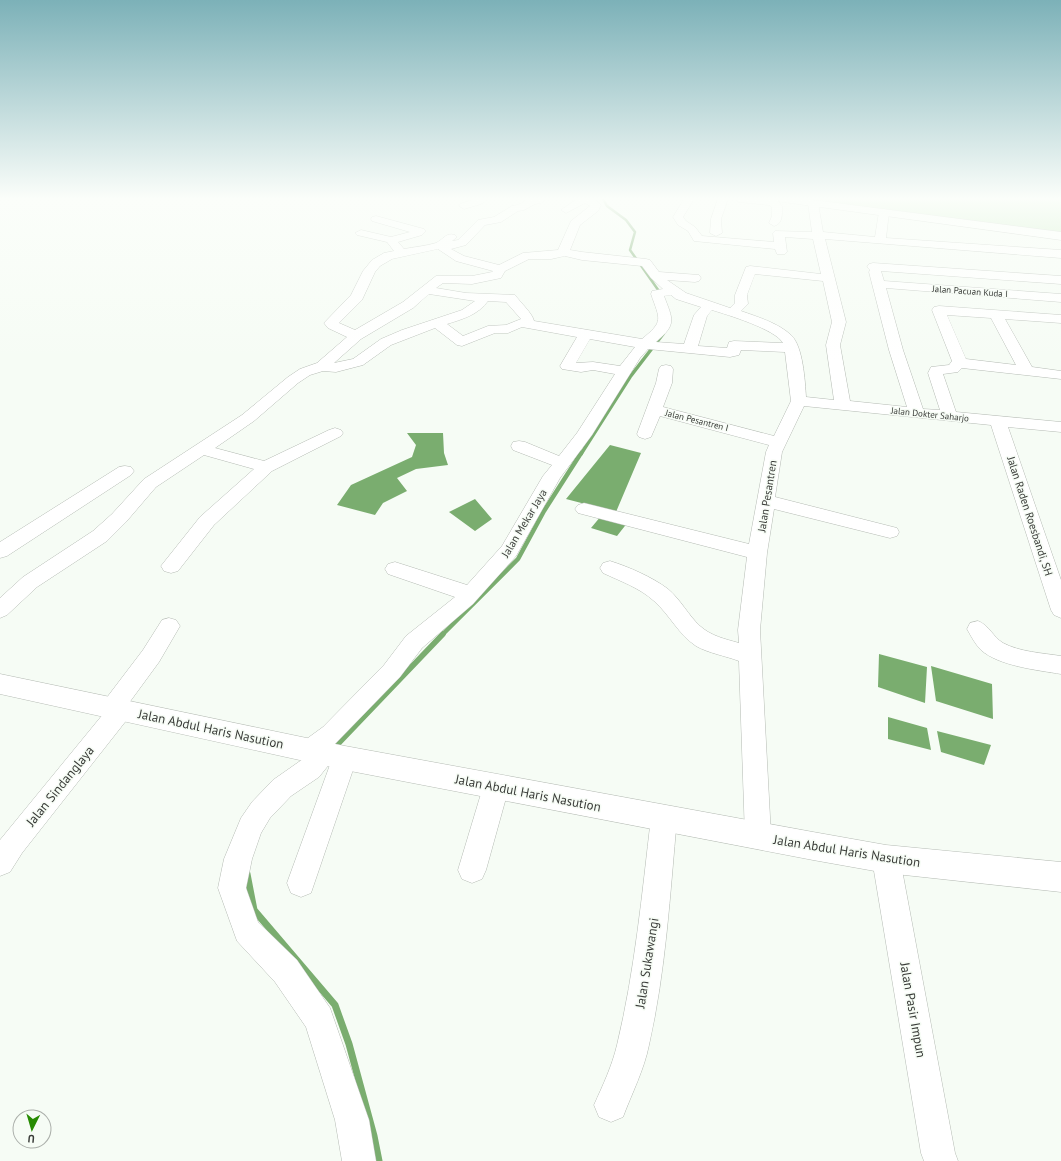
<svg xmlns="http://www.w3.org/2000/svg" width="1061" height="1161" viewBox="0 0 1061 1161" font-family="'PT Sans',sans-serif">
  <style>
    .green { fill: #c5eabd }
    .water { fill: #7aad6f }
    .lines { fill: none; stroke-linecap: round; stroke-linejoin: round }
    .stream-far4 { stroke: #7aad6f; stroke-width: 2.5 }
    .stream-far3 { stroke: #7aad6f; stroke-width: 3.5 }
    .stream-far2 { stroke: #7aad6f; stroke-width: 4.5 }
    .stream-far1 { stroke: #7aad6f; stroke-width: 5.5 }
    .stream { stroke: #7aad6f; stroke-width: 7 }
    .minor-casing { stroke: #b5bbb4; stroke-width: 1 }
    .major-casing { stroke: #b5bbb4; stroke-width: 1 }
    .highway-casing { stroke: #b5bbb4; stroke-width: 1 }
    .minor { fill: #fff; fill-rule: evenodd }
    .major { fill: #fff; fill-rule: evenodd }
    .highway { fill: #fff; fill-rule: evenodd }
    .labels { text-anchor: middle; dominant-baseline: central; stroke-width: 3; stroke-linejoin: round; paint-order: stroke }
    .far-street-label { font-size: 9px; fill: #3a3c39; stroke: #f6fcf5 }
    .street-label { font-size: 11px; fill: #3a3c39; stroke: #f6fcf5 }
    .near-street-label { font-size: 13px; fill: #3a3c39; stroke: #f6fcf5 }
  </style>
  <rect width="100%" height="100%" fill="#f6fcf5"/>
  <path class="green" d="M 799,199 L 1061,199 L 1061,234 Z"/>
  <path class="water" d="M 407,433 L 443,433 L 444,453 L 448,465 L 416,469 L 397,478 L 407,491 L 383,503 L 375,515 L 337,505 L 351,485 L 412,457 L 416,445 Z
    M 610,445 L 641,453 L 616,512 L 566,499 Z
    M 475,499 L 492,519 L 475,531 L 449,512 Z
    M 601,516 L 628,522 L 617,536 L 591,528 Z
    M 879,654 L 927,667 L 925,703 L 878,687 Z
    M 931,666 L 992,684 L 993,719 L 936,701 Z
    M 888,717 L 927,728 L 931,750 L 888,739 Z
    M 937,731 L 991,745 L 984,765 L 941,752 Z"/>
  <g class="lines">
    <path class="stream-far4" d="M 603,199 L 607,206 L 626,220 L 635,232 L 630,250 L 661,294"/>
    <path class="stream-far3" d="M 581,454 L 630,377 L 663,334"/>
    <path class="stream-far2" d="M 442,635 L 518,559 L 544,511 L 581,453"/>
    <path class="stream-far1" d="M 334,748 L 443,634"/>
    <path class="stream" d="M 247,874 L 254,910 L 335,1005 L 349,1044 L 374,1136 L 379,1161"/>
    <g class="minor-casing">
      <path id="minor" d="M 476,199 L 488,199 L 481,204 L 464,209 L 459,206 L 460,204 Z
        M 528,199 L 546,199 L 541,203 L 535,204 L 524,210 L 518,211 L 501,222 L 485,225 L 466,245 L 451,249 L 464,256 L 499,265 L 523,253 L 558,250 L 571,221 L 590,206 L 585,203 L 566,213 L 561,210 L 577,199 L 594,199 L 601,205 L 598,211 L 580,225 L 570,250 L 582,252 L 646,259 L 650,260 L 659,272 L 699,275 L 701,278 L 699,281 L 695,282 L 667,280 L 686,293 L 730,308 L 735,303 L 735,295 L 746,267 L 750,266 L 821,274 L 813,239 L 785,237 L 787,252 L 785,254 L 777,254 L 775,249 L 694,241 L 688,231 L 678,225 L 673,217 L 684,199 L 694,199 L 683,217 L 686,221 L 695,227 L 702,236 L 774,242 L 773,233 L 775,231 L 812,232 L 808,203 L 813,200 L 818,203 L 823,232 L 875,237 L 879,212 L 884,209 L 889,212 L 886,238 L 1061,250 L 1061,258 L 825,239 L 846,322 L 840,345 L 850,401 L 907,407 L 889,350 L 869,272 L 870,270 L 867,267 L 869,264 L 873,263 L 1061,276 L 1061,284 L 881,271 L 884,281 L 1061,294 L 1061,302 L 886,288 L 903,350 L 923,409 L 940,410 L 928,373 L 931,367 L 949,365 L 952,361 L 932,310 L 934,307 L 939,306 L 1061,315 L 1061,323 L 1005,319 L 1032,367 L 1061,371 L 1061,379 L 962,368 L 958,372 L 943,374 L 956,412 L 1061,422 L 1061,432 L 1008,427 L 1061,580 L 1061,618 L 1054,615 L 1051,610 L 991,425 L 804,406 L 782,452 L 775,497 L 897,528 L 899,532 L 897,536 L 890,538 L 774,509 L 767,553 L 760,630 L 771,836 L 767,845 L 758,849 L 749,845 L 745,836 L 739,661 C 726,656 708,653 696,646 C 678,634 670,615 654,601 C 640,588 620,581 603,573 L 600,568 L 603,563 L 610,561 C 629,567 652,577 668,589 C 681,600 688,615 700,626 C 711,636 725,639 739,643 L 738,630 L 747,557 L 578,513 L 575,509 L 578,505 L 584,503 L 749,544 L 766,452 L 769,445 L 660,416 L 651,437 L 645,439 L 639,437 L 637,434 L 656,383 L 659,369 L 661,366 L 666,365 L 671,366 L 673,369 L 672,383 L 663,407 L 774,436 L 791,401 L 785,352 L 741,350 L 739,355 L 730,357 L 648,349 L 640,358 L 592,435 L 560,478 L 516,556 L 473,604 L 422,648 L 400,677 L 333,746 L 336,752 L 345,747 L 354,750 L 357,758 L 311,893 L 301,897 L 291,893 L 287,883 L 331,762 L 319,777 L 291,796 L 270,818 L 261,833 L 252,859 L 246,888 L 258,922 L 297,960 L 330,1008 L 369,1120 L 376,1161 L 342,1161 L 335,1120 L 306,1027 L 275,982 L 237,941 L 218,888 L 224,859 L 241,818 L 252,802 L 273,780 L 303,759 L 298,751 L 301,743 L 323,727 L 384,665 L 406,636 L 455,597 L 388,574 L 385,569 L 388,564 L 395,562 L 467,585 L 502,546 L 543,476 L 552,465 L 513,450 L 511,446 L 513,442 L 519,441 L 525,442 L 559,456 L 577,433 L 615,374 L 593,370 L 581,372 L 562,369 L 560,366 L 577,337 L 522,327 L 508,333 L 495,333 L 462,346 L 457,345 L 435,328 L 391,345 L 363,365 L 336,372 L 323,371 L 310,375 L 298,383 L 254,421 L 215,448 L 264,461 L 329,430 L 335,428 L 341,430 L 343,433 L 341,436 L 272,471 L 214,525 L 178,571 L 171,573 L 164,571 L 161,566 L 200,517 L 254,469 L 204,455 L 156,487 L 126,522 L 107,541 L 37,587 L 7,615 L 0,618 L 0,598 L 23,577 L 93,531 L 112,514 L 144,479 L 242,415 L 288,377 L 300,369 L 317,363 L 347,337 L 328,328 L 324,323 L 351,295 L 363,271 L 372,260 L 384,253 L 394,251 L 387,242 L 357,235 L 355,233 L 361,230 L 391,237 L 410,232 L 372,221 L 371,219 L 372,217 L 376,216 L 424,229 L 426,231 L 422,235 L 398,242 L 404,249 C 414,247 426,246 436,243 C 443,240 446,232 455,235 L 457,237 L 452,241 L 458,240 L 478,220 L 494,217 L 512,206 L 518,205 ZM 438,249 L 456,261 L 493,271 L 492,272 L 472,276 L 436,276 L 403,302 L 355,330 L 339,323 L 362,300 L 375,272 L 380,266 L 392,259 ZM 565,256 L 582,260 L 642,266 L 651,278 L 663,289 L 652,291 L 651,294 C 660,320 664,321 642,339 L 534,321 C 533,314 520,302 515,295 L 466,293 L 436,288 L 443,283 L 472,284 L 501,278 L 505,271 L 529,259 L 551,259 ZM 755,274 L 823,281 L 832,322 L 826,345 L 834,400 L 806,397 C 805,381 803,346 791,335 C 778,323 758,317 741,311 L 748,304 L 747,295 ZM 429,294 L 475,301 L 462,310 L 402,330 L 381,339 L 353,359 L 334,363 L 361,339 L 413,308 ZM 671,295 L 676,299 L 701,307 L 694,315 L 684,344 L 656,342 C 677,324 673,320 664,296 ZM 488,301 L 506,302 L 521,319 L 506,325 L 488,326 L 463,336 L 447,324 C 463,319 478,315 488,301 ZM 712,310 C 728,315 775,329 783,343 L 734,341 L 729,342 L 727,348 L 698,346 L 707,316 ZM 947,315 L 991,318 L 1016,365 L 966,359 ZM 590,339 L 635,347 L 620,366 L 593,362 L 576,363 Z
        M 718,199 L 728,199 L 721,219 L 722,233 L 716,236 L 710,233 L 711,219 Z
        M 734,199 L 779,199 L 778,201 L 782,206 C 782,214 783,224 774,226 L 769,223 L 772,216 L 772,207 L 769,205 L 739,202 Z
        M 125,466 L 131,467 L 134,471 L 131,475 L 7,556 L 0,558 L 0,542 L 119,467 Z
        M 169,618 L 176,620 L 180,626 L 159,662 L 129,703 L 133,710 L 129,717 L 22,853 L 10,872 L 0,876 L 0,840 L 104,713 L 101,707 L 105,700 L 143,650 L 162,620 Z
        M 978,621 C 989,625 993,637 1003,643 C 1020,652 1042,653 1061,656 L 1061,674 C 1037,670 999,666 981,650 C 975,644 971,636 967,629 L 970,623 Z
        M 496,776 L 505,779 L 509,787 L 486,870 L 482,879 L 472,883 L 462,879 L 458,870 L 483,787 L 487,779 Z
        M 664,806 L 673,809 L 677,818 C 670,894 666,970 649,1045 C 644,1070 632,1093 623,1117 L 611,1122 L 599,1117 L 594,1105 C 603,1085 612,1066 617,1045 C 635,970 642,894 651,818 L 655,809 Z
        M 886,846 L 896,850 L 900,859 L 955,1153 L 958,1161 L 924,1161 L 921,1153 L 872,859 L 876,850 Z"/>
    </g>
    <g class="major-casing">
      <path id="major" d="M 777,199 L 805,199 L 1061,232 L 1061,240 L 783,202 L 779,201 Z"/>
    </g>
    <g class="highway-casing">
      <path id="highway" d="M 0,674 L 345,746 L 813,832 L 886,845 L 1061,862 L 1061,892 L 886,873 L 813,860 L 345,770 L 0,694 Z"/>
    </g>
    <use href="#minor" class="minor"/>
    <use href="#major" class="major"/>
    <use href="#highway" class="highway"/>
  </g>
  <linearGradient id="sky" x2="0" y2="1"><stop stop-color="#7cb1b8"/><stop offset="0.55" stop-color="#fbfefa"/><stop offset="1" stop-color="#fbfefa" stop-opacity="0"/></linearGradient>
  <rect width="1061" height="361" fill="url(#sky)"/>
  <g class="labels">
    <g class="far-street-label">
      <text transform="translate(970 291) rotate(4)">Jalan Pacuan Kuda I</text>
      <text transform="translate(930 414) rotate(6)">Jalan Dokter Saharjo</text>
      <text transform="translate(697 420) rotate(14)">Jalan Pesantren I</text>
    </g>
    <g class="street-label">
      <text transform="translate(767 496) rotate(-81)">Jalan Pesantren</text>
      <text transform="translate(1030 516) rotate(72)">Jalan Raden Roesbandi, SH</text>
      <text transform="translate(524 523) rotate(-59)">Jalan Mekar Jaya</text>
    </g>
    <g class="near-street-label">
      <text transform="translate(211 729) rotate(12)">Jalan Abdul Haris Nasution</text>
      <text transform="translate(60 786) rotate(-51)">Jalan Sindanglaya</text>
      <text transform="translate(528 793) rotate(11)">Jalan Abdul Haris Nasution</text>
      <text transform="translate(847 851) rotate(9)">Jalan Abdul Haris Nasution</text>
      <text transform="translate(647 963) rotate(-81)">Jalan Sukawangi</text>
      <text transform="translate(913 1010) rotate(80)">Jalan Pasir Impun</text>
    </g>
  </g>
  <g transform="translate(32 1129) rotate(185)"><circle r="19" fill="#f6fcf5" stroke="#abafaa"/>
  <path d="M0-3L7 15L0 10L-7 15Z" fill="#278b02"/>
  <text y="-6" font-size="11" font-weight="bold" text-anchor="middle" fill="#3a3c39">U</text>
  </g>
</svg>
